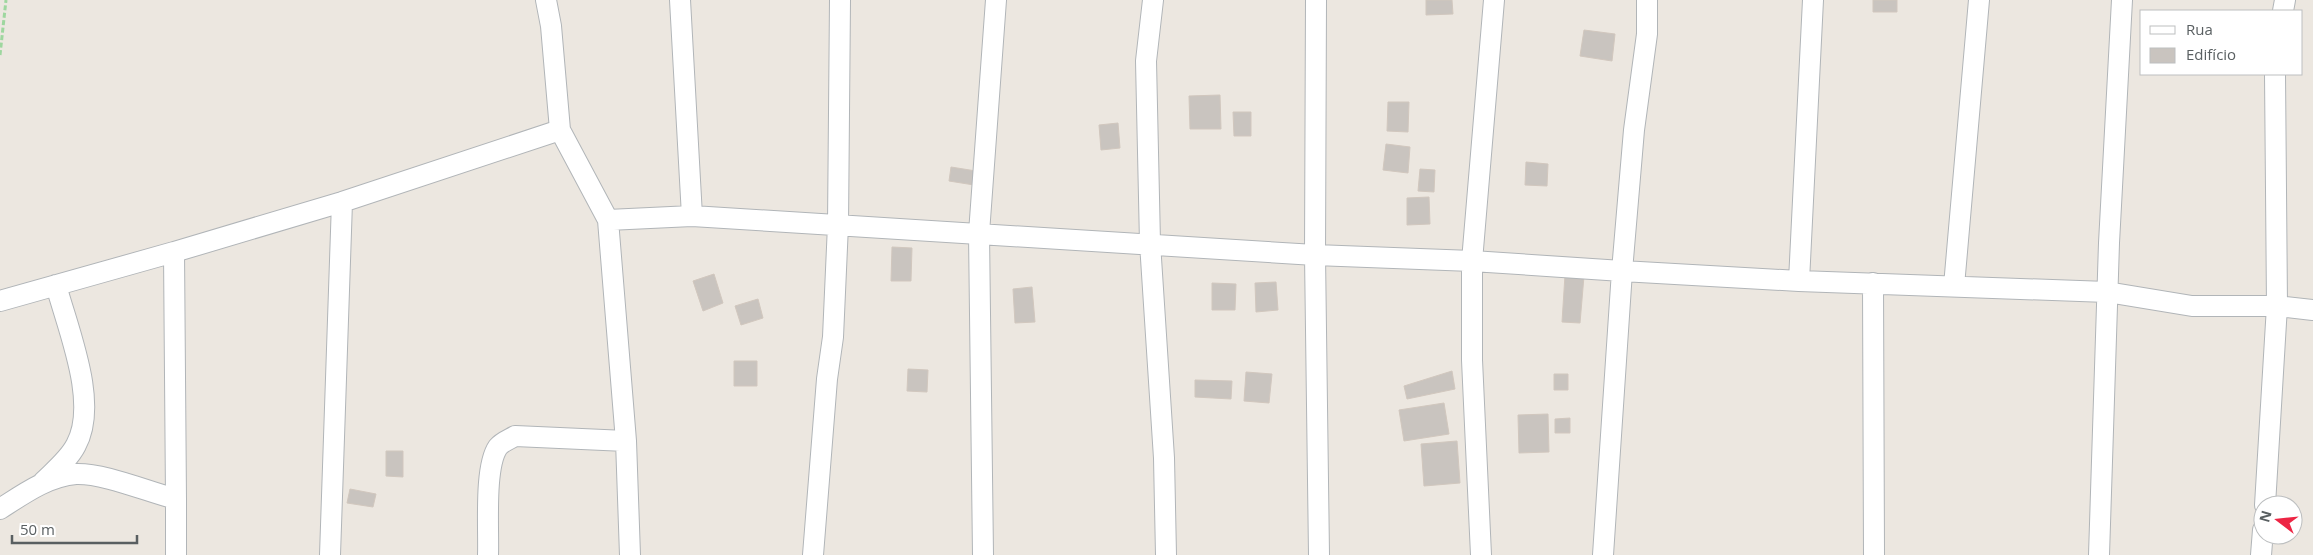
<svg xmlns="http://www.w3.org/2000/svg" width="2313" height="555" viewBox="0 0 2313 555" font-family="'Open Sans',sans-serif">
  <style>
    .building { fill: #c9c4bf; stroke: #d1c7be }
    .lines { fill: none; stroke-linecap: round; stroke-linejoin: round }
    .minor-casing { stroke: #b1b5b8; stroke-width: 22 }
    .path { stroke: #9ed79f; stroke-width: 3; stroke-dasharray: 5 2.5; stroke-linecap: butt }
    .minor { stroke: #fff; stroke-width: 20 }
  </style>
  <rect width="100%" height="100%" fill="#ece7e0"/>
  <path class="building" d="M 1426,0 L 1452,0 L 1453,14 L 1426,15 Z
    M 1873,0 L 1897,0 L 1897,12 L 1873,12 Z
    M 1584,30 L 1615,34 L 1612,61 L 1580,56 Z
    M 1220,95 L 1221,129 L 1190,129 L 1189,96 Z
    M 1388,102 L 1409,102 L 1408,132 L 1387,131 Z
    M 1233,112 L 1251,112 L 1251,136 L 1234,136 Z
    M 1118,123 L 1120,148 L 1101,150 L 1099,125 Z
    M 1386,144 L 1410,147 L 1408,173 L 1383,170 Z
    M 1526,162 L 1548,164 L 1547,186 L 1525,185 Z
    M 951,167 L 976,171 L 974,185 L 949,181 Z
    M 1420,169 L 1435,170 L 1434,192 L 1418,191 Z
    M 1429,197 L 1430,224 L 1407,225 L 1407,198 Z
    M 892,247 L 912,248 L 911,281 L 891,281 Z
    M 714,274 L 723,303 L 703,311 L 693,281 Z
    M 1565,275 L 1584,276 L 1580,323 L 1562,322 Z
    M 1276,282 L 1278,310 L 1256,312 L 1255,283 Z
    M 1212,283 L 1236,284 L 1235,310 L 1212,310 Z
    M 1032,287 L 1035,322 L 1015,323 L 1013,289 Z
    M 758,299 L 763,318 L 741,325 L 735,306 Z
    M 734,361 L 757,361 L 757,386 L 734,386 Z
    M 908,369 L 928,370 L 927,392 L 907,391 Z
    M 1452,371 L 1455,389 L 1407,399 L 1404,386 Z
    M 1246,372 L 1272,374 L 1269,403 L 1244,401 Z
    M 1554,374 L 1568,374 L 1568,390 L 1554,390 Z
    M 1195,380 L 1232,381 L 1231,399 L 1195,397 Z
    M 1444,403 L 1449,434 L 1404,441 L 1399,410 Z
    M 1548,414 L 1549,452 L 1519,453 L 1518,415 Z
    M 1570,418 L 1570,433 L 1555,433 L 1555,419 Z
    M 1457,441 L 1460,483 L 1424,486 L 1421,444 Z
    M 386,451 L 403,451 L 403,477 L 386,476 Z
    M 350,489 L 376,494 L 373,507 L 347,503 Z"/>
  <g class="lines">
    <g class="minor-casing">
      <path id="minor" d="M 546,0 L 551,26 L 560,130 L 608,220 L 626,441 L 630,555
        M 680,0 L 692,216
        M 1153,0 L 1146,61 L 1150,243 L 1164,458 L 1166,555
        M 1316,0 L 1315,255 L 1319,555
        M 2283,11 L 2285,0
        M 608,220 L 692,216 L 1315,255 L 1472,261 L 1622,271 L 1634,130 L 1647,34 L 1647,0
        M 1799,281 L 1813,0
        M 1873,283 L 1874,555
        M 1954,286 L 1979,0
        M 0,301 L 174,252
        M 43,482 C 54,471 69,459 76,445 C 99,403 68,330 56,285
        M 176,499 L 174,252 L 342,202 L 560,130
        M 2265,505 L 2277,306 L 2275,74
        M 0,509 C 22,495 48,476 76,474 C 104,473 148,492 176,499 L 176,555
        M 330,555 L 342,202
        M 488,555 C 489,529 484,467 498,447 C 502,442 510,439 515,436 L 626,441
        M 813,555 L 827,379 L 833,337 L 838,225 L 840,0
        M 983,555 L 979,233 L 996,0
        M 1481,555 L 1472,360 L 1472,261 L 1494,0
        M 1603,555 L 1622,271 L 1799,281 L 2107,292 L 2192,306 L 2277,306 L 2313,310
        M 2099,555 L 2109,243 L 2122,0
        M 2261,555 L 2263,530"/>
    </g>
    <path class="path" d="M 0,55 L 6,0"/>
    <use href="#minor" class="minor"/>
  </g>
  <rect x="2140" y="10" width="162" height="65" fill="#ffffff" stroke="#bdbfc0"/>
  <rect x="2150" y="26" width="25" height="8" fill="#ffffff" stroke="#bdbfc0"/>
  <text x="2186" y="35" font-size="15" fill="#595f61">Rua</text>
  <rect x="2150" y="48" width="25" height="15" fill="#c9c4bf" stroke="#bdbfc0"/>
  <text x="2186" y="60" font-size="15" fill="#595f61">Edifício</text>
  <g transform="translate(2278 520) rotate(286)"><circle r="24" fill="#ffffff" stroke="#bdbfc0"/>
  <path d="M0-4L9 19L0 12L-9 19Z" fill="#ed2544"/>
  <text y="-8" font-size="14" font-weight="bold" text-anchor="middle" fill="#595f61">N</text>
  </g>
  <path d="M12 535v8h125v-8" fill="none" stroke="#595f61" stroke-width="2.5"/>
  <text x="20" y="535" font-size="15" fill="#595f61" stroke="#ffffff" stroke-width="4" paint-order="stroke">50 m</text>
</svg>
